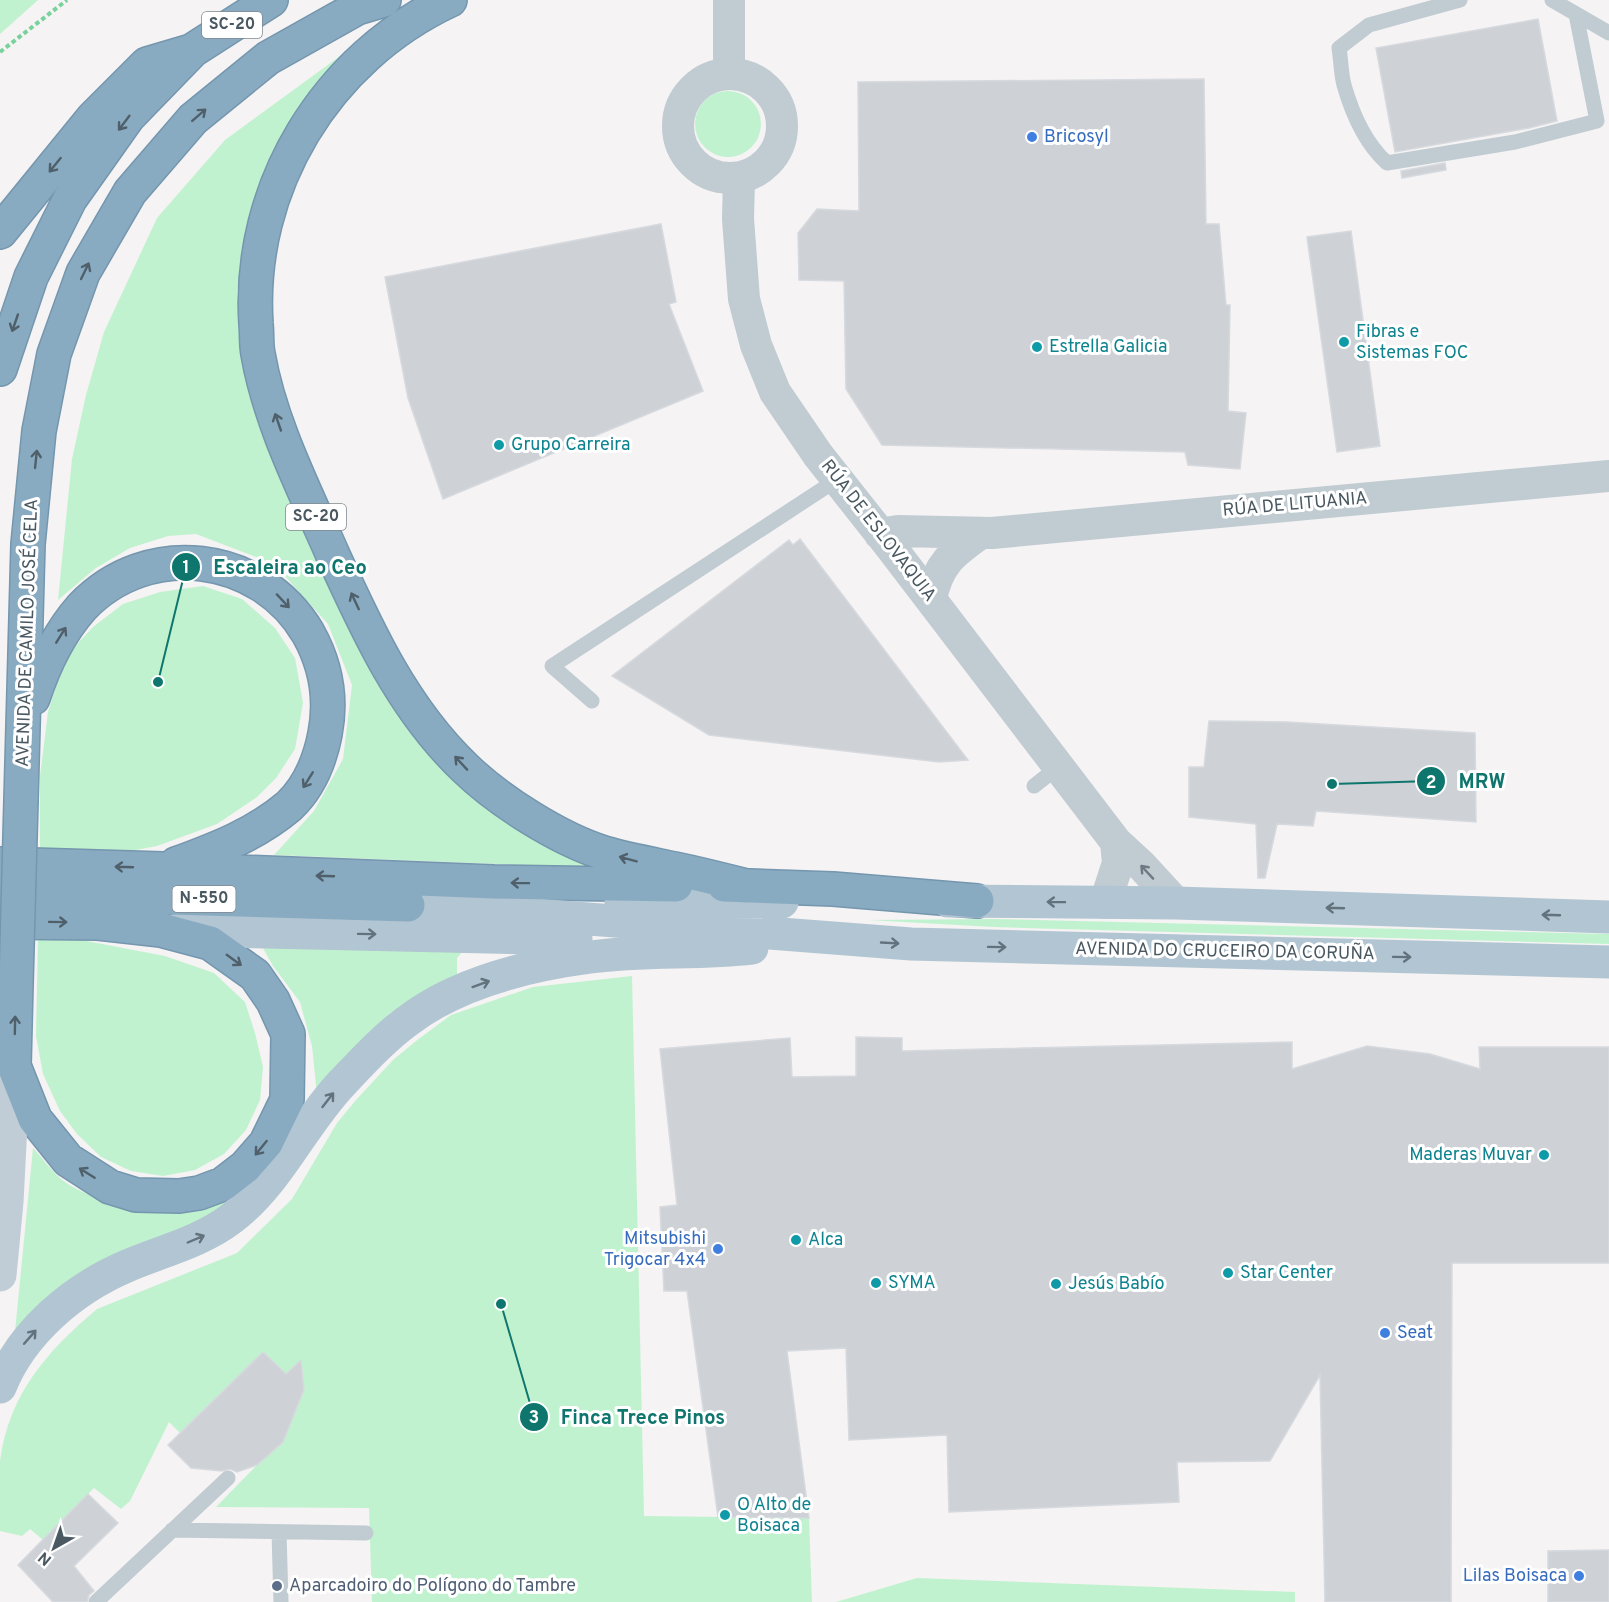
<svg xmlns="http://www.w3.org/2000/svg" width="1609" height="1602" viewBox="0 0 1609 1602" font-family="Overpass,sans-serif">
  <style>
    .green { fill: #c1f2cf }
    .building { fill: #ced2d7; stroke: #d6d9de; stroke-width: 1.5 }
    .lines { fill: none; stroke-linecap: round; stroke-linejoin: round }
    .highway-casing { stroke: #7496ae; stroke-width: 36 }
    .path { stroke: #77d29c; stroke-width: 4; stroke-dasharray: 4.5 3; stroke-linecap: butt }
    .lane { stroke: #c0cbd2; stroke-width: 15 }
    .street { stroke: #c0cbd2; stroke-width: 32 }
    .secondary { stroke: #c0cdd6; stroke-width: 33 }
    .primary { stroke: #b2c5d2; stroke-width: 33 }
    .highway { stroke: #89abc2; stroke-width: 33 }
    .highway-bridge-casing { stroke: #7496ae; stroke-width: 36; stroke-linecap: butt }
    .highway-bridge { stroke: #89abc2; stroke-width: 33 }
    .oneway { stroke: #4f606b }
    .oneway2 { stroke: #6d7a83 }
    .oneway3 { stroke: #63737d }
    .shop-dot { fill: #3f7fe0; stroke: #fff; stroke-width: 2 }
    .culture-dot { fill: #0f9aa8; stroke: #fff; stroke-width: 2 }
    .service-dot { fill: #5c6f8a; stroke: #fff; stroke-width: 2 }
    .labels { text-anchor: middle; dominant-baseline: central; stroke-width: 6; stroke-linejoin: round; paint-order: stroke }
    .shield { fill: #fff; stroke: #808a90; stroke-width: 1.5 }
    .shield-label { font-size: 16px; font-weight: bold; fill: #495861 }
    .shop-label { font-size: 18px; fill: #366cbe; stroke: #fff; text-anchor: start }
    .culture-label { font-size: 18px; fill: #0d838f; stroke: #fff; text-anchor: start }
    .street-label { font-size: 18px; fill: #495861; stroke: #fff }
    .service-label { font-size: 18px; fill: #4e5e75; stroke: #fff; text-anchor: start }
    .leader { fill: none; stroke: #0f766e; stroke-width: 2 }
    .callout-dot { fill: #0f766e; stroke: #fff; stroke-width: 2 }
    .mark-label { font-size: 18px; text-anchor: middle; font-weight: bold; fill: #fff }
    .callout-label { font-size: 20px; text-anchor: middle; font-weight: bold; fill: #0f766e; stroke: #fff; stroke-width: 6; stroke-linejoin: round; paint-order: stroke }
  </style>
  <rect width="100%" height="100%" fill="#f5f3f3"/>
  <path class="green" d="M 0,0 L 38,0 L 0,34 Z
    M 351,48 L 291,132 L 261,184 L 246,233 L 237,292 L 247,380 L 369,661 L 413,736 L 509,820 L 595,868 L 274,855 L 314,811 L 343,759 L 352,685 L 328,624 L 274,564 L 196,534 L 168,536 L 130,548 L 96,568 L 58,600 L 72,459 L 86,395 L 104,332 L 157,218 L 225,140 Z
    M695 124a33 33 0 1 1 66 0a33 33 0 1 1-66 0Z
    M 203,586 L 242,599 L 275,628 L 295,658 L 303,703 L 295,749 L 276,778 L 257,797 L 217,824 L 157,846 L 130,851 L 92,849 L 40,849 L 40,776 L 48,712 L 65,657 L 93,627 L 123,604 L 160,592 Z
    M 993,919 L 1609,934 L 1609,944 L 993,927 L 869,920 Z
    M 38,937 L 81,940 L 165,956 L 214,973 L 245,1002 L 255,1033 L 263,1067 L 260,1100 L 246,1130 L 224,1154 L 195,1170 L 163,1176 L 131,1171 L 101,1157 L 77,1134 L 60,1111 L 43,1074 L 36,1036 Z
    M 259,941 L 463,951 L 457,958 L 457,976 L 390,1013 L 317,1095 L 312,1046 L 300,1002 L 273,966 Z
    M 632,976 L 644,1516 L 809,1518 L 812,1602 L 372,1602 L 369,1508 L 216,1507 L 257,1465 L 283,1442 L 304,1390 L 301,1361 L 286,1374 L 263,1352 L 180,1433 L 169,1422 L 130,1501 L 121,1509 L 94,1488 L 43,1540 L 30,1529 L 22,1536 L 0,1531 C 0,1508 0,1484 0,1461 C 9,1394 47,1351 97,1309 L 237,1253 L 292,1199 L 337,1123 L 356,1100 L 393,1060 L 416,1041 L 451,1015 L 533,987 Z
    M 33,1148 C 42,1158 51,1170 61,1179 C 72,1188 89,1195 103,1200 C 162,1222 195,1208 251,1188 L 14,1342 Z
    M 917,1578 L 1295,1592 L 1295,1602 L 836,1602 Z"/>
  <path class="building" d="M 1538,19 L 1557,121 L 1529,128 L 1395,152 L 1376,48 Z
    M 1204,79 L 1206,224 L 1219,224 L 1226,305 L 1230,305 L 1228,411 L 1246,413 L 1240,469 L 1188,465 L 1185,452 L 882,445 L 846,389 L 844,281 L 799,280 L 798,233 L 817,209 L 859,211 L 858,82 Z
    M 1445,163 L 1446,170 L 1402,178 L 1401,171 Z
    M 661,224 L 676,302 L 669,304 L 703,391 L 443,499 L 408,398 L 385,277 Z
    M 1351,231 L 1380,446 L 1337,452 L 1307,237 Z
    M 800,539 L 968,760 L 939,762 L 709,735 L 612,676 L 789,540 L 793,545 Z
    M 1209,721 L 1287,722 L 1475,733 L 1476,822 L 1316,811 L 1313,826 L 1277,824 L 1265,878 L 1258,878 L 1256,824 L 1189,817 L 1189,767 L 1204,767 Z
    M 856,1037 L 902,1038 L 902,1051 L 1292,1042 L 1292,1069 L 1367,1046 L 1430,1054 L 1480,1069 L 1479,1047 L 1609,1047 L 1609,1263 L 1452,1263 L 1451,1602 L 1325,1602 L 1320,1375 L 1270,1461 L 1177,1462 L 1179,1502 L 949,1512 L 947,1435 L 849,1440 L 846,1348 L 787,1351 L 809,1518 L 718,1517 L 687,1291 L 664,1291 L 660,1207 L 677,1205 L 660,1049 L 790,1038 L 792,1077 L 856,1076 Z
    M 263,1352 L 286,1374 L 301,1360 L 304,1390 L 283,1442 L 257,1465 L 237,1472 L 230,1469 L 222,1471 L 191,1468 L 168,1445 Z
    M 88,1494 L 118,1523 L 74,1566 L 94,1591 L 89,1595 L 87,1602 L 53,1602 L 18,1565 Z
    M 1609,1550 L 1609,1602 L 1548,1602 L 1548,1551 Z"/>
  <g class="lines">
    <g class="highway-casing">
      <path id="highway" d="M 450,0 C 326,58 247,187 256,324 C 257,334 256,344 258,354 C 270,423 304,489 332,553 C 367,630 403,709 465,768 C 499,801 559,839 604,853 C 628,860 651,864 675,869 C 699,874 723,880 746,886
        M 0,232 L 93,118 L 147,64 L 191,51
        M 0,369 L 31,277 L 70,199 L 128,117 L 193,50 L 271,0
        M 33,698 C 44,664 58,634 82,607 C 148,538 260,552 308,633 C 326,665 332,698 325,734 C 320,760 309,787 289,806 C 256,834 217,849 176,864
        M 21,800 L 28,544 L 39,431 L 54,354 L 83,273 L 130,192 L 193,119 L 268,58 L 357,8 L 384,0
        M 0,864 L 163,869 L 494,882 L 676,885
        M 724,885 L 833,889 L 977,901
        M 0,893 L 408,905
        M 0,922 L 98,923 L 161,930 L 210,943 L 255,975 L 273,1001 L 288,1034 L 287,1100 L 266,1143 L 245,1167 L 223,1184 L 199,1193 L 179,1196 L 136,1195 L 110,1187 L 68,1160 L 35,1119 L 14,1066 L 16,984"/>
    </g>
    <path class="path" d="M 0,52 L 67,0"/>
    <path class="lane" d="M 1460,0 L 1369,25 L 1339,48 C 1341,60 1341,74 1344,85 C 1352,113 1366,144 1387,163 L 1515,142 L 1597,121 L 1576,14
      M 1552,0 L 1609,33
      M 592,701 L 552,666 L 838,479
      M 1034,786 L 1058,767
      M 172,1530 L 366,1533
      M 279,1532 L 281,1602
      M 96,1602 L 228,1478"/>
    <path class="street" d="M 729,73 L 729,0
      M678 126a52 52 0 1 1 104 0a52 52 0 1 1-104 0Z
      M 739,178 L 738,219 L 744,299 L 756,345 L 775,392 L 818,455 L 890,546 L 1116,842 L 1142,866 L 1176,903
      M 880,534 L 898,531 L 992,533 L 1609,476
      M 931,599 C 938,563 953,553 981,533
      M 1105,903 L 1118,863 L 1116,842"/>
    <path class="secondary" d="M 0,1275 L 7,1202 L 14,1066"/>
    <path class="primary" d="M 948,901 L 1176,903 L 1609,917
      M 621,903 L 782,902
      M 408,905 L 911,944 L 1609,962
      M 178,930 L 576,939
      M 0,1387 C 22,1332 73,1289 127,1266 C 162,1251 201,1242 232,1218 C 279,1182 302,1125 342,1083 C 362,1062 383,1039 406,1022 C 456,983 530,965 591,957 C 645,950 699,954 752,948"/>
    <use href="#highway" class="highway"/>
    <g class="highway-bridge-casing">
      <path id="highway-bridge" d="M 16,984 L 21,800"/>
    </g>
    <use href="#highway-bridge" class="highway-bridge"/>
  </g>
  <defs><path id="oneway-shaft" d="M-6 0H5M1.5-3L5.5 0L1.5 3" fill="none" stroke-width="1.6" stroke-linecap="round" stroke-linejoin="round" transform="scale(1.5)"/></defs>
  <g class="oneway">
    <use href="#oneway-shaft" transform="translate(199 115) rotate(-41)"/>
    <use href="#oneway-shaft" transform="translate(124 123) rotate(127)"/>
    <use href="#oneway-shaft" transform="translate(55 165) rotate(129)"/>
    <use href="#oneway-shaft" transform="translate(85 271) rotate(-64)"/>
    <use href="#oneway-shaft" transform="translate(15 323) rotate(109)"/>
    <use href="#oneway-shaft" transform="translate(278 422) rotate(-109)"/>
    <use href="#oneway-shaft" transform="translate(36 459) rotate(-84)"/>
    <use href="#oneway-shaft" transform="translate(283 601) rotate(47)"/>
    <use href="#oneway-shaft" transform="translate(355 601) rotate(-115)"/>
    <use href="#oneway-shaft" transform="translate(61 635) rotate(-58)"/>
    <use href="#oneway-shaft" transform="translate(461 763) rotate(-133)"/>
    <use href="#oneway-shaft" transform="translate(308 780) rotate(122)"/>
    <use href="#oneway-shaft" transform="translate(628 859) rotate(-165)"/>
    <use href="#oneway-shaft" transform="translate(124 867) rotate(-178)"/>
    <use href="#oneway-shaft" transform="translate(325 876) rotate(-178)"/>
    <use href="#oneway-shaft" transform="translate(520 883) rotate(-179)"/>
    <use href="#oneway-shaft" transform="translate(58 922) rotate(1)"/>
    <use href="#oneway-shaft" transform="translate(234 960) rotate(36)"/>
    <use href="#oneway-shaft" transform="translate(15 1025) rotate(-89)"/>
    <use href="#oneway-shaft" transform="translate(261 1148) rotate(129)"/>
    <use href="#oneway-shaft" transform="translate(87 1173) rotate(-148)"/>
  </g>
  <use class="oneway2" href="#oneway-shaft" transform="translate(1147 872) rotate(-133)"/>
  <g class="oneway3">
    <use href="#oneway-shaft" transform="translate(1056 902) rotate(-179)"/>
    <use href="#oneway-shaft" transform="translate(1335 908) rotate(-178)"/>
    <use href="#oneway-shaft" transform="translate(1551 915) rotate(-178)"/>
    <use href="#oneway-shaft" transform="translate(367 934) rotate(1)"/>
    <use href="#oneway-shaft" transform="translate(890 943) rotate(3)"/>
    <use href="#oneway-shaft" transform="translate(997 947) rotate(1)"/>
    <use href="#oneway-shaft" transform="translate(1402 957) rotate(1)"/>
    <use href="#oneway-shaft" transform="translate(481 984) rotate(-20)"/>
    <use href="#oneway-shaft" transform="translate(328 1100) rotate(-52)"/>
    <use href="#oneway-shaft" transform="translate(196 1239) rotate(-23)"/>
    <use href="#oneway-shaft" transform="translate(30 1337) rotate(-49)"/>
  </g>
  <g class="shop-dot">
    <circle cx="1032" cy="137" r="6"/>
    <circle cx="718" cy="1249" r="6"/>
    <circle cx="1385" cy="1333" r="6"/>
    <circle cx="1579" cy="1576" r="6"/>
  </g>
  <g class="culture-dot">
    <circle cx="1344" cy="342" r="6"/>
    <circle cx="1037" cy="347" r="6"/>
    <circle cx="499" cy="445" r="6"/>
    <circle cx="1544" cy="1155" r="6"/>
    <circle cx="796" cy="1240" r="6"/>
    <circle cx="1228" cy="1273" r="6"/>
    <circle cx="876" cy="1283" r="6"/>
    <circle cx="1056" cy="1284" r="6"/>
    <circle cx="725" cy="1515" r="6"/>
  </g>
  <circle class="service-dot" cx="277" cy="1586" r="6"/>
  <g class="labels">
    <g class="shield">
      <rect x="202" y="12" width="60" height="26" rx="4.5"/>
      <rect x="286" y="504" width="60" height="26" rx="4.5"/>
      <rect x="172.5" y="886" width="63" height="26" rx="4.5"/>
    </g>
    <g class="shield-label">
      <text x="232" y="25">SC-20</text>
      <text x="316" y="517">SC-20</text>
      <text x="204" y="899">N-550</text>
    </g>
    <g class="shop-label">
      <text x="1044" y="137">Bricosyl</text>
      <text x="706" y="1239" text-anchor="end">Mitsubishi<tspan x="706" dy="21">Trigocar 4x4</tspan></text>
      <text x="1397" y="1333">Seat</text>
      <text x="1567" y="1576" text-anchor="end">Lilas Boisaca</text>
    </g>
    <g class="culture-label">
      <text x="1356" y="332">Fibras e<tspan x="1356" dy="21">Sistemas FOC</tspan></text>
      <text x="1049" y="347">Estrella Galicia</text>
      <text x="511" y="445">Grupo Carreira</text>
      <text x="1532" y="1155" text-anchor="end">Maderas Muvar</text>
      <text x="808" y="1240">Alca</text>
      <text x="1240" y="1273">Star Center</text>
      <text x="888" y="1283">SYMA</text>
      <text x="1068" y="1284">Jesús Babío</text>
      <text x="737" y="1505">O Alto de<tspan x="737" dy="21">Boisaca</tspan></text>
    </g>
    <g class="street-label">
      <text transform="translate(1295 505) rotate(-5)">RÚA DE LITUANIA</text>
      <text transform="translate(878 531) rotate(52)">RÚA DE ESLOVAQUIA</text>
      <text transform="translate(28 633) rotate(-88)">AVENIDA DE CAMILO JOSÉ CELA</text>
      <text transform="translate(1225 952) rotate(1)">AVENIDA DO CRUCEIRO DA CORUÑA</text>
    </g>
    <g class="service-label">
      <text x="289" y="1586">Aparcadoiro do Polígono do Tambre</text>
    </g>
  </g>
  <path class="leader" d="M158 682L186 567M1332 784L1431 781M501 1304L534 1417"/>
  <g class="callout-dot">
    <circle cx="158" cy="682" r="6"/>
    <circle cx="1332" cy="784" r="6"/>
    <circle cx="501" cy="1304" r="6"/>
    <circle cx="186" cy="567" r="15"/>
    <circle cx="1431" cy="781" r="15"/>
    <circle cx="534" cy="1417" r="15"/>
  </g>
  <g class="mark-label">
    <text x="186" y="573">1</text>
    <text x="1431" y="788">2</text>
    <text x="534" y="1423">3</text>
  </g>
  <g class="callout-label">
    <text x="290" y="574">Escaleira ao Ceo</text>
    <text x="1482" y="788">MRW</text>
    <text x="643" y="1424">Finca Trece Pinos</text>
  </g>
  <g transform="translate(54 1548) rotate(220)" stroke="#ffffff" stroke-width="4.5" paint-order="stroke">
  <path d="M0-4.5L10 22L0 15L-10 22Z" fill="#495861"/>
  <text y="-9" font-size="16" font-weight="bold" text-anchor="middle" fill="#495861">N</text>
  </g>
</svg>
